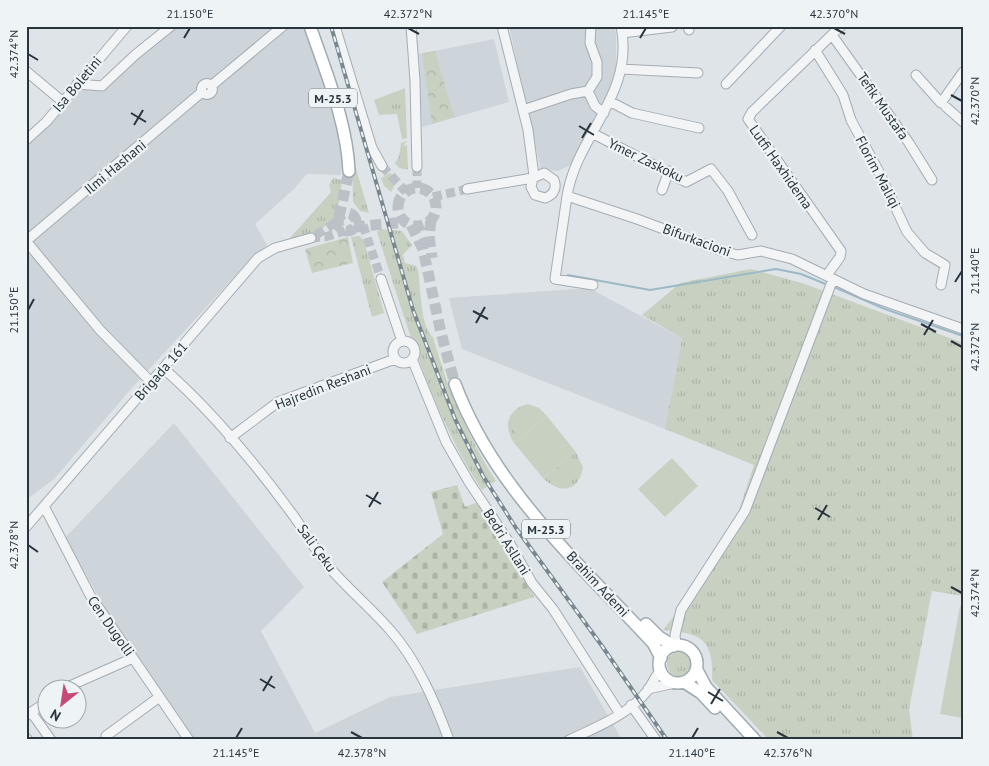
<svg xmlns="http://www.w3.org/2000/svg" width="989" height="766" viewBox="0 0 989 766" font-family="'PT Sans',sans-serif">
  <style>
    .built { fill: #cdd4da }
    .grass { fill: url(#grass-tufts) }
    .cemetery { fill: url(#cemetery-stones) }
    .park { fill: url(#park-crowns) }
    .pitch { fill: #c8d1c1 }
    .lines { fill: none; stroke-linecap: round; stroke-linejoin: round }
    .stream { stroke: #9cb9c6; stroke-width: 2 }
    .minor-tunnel { stroke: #bbc1c6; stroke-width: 9; stroke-dasharray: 9 4.5; stroke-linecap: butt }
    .major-tunnel { stroke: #bbc1c6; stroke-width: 11; stroke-dasharray: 11 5.5; stroke-linecap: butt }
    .minor-casing { stroke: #a5acb2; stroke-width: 11 }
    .major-casing { stroke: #9fabb3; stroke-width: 14 }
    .minor { stroke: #f2f4f6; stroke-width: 9 }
    .major { stroke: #fff; stroke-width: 11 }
    .rail-casing { stroke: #798790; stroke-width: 4 }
    .rail { stroke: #eef3f5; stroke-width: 2; stroke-dasharray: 5.5; stroke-linecap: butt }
    .ticks { fill: none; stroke: #29353e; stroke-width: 2 }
    .labels { text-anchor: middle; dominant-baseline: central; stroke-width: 4.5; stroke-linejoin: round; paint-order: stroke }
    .shield { fill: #eef3f5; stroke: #646e75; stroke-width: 1 }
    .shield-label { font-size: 12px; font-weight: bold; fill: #29353e }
    .street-label { font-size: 14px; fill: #29353e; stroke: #eef3f5 }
    .neatline { fill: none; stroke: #29353e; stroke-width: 2 }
    .ticks-label { font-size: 12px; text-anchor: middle; fill: #29353e }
  </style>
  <defs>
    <pattern id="grass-tufts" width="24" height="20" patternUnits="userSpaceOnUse" patternTransform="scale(1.25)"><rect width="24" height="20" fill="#c8d1c1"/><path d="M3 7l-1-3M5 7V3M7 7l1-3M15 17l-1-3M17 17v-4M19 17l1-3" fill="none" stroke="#acb4a7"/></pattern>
    <pattern id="cemetery-stones" width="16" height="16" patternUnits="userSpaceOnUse" patternTransform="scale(1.25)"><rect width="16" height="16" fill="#c8d1c1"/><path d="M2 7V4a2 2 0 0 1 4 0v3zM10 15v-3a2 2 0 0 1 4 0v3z" fill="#acb4a7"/></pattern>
    <pattern id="park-crowns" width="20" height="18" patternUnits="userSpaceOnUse" patternTransform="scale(1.25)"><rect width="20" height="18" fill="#c8d1c1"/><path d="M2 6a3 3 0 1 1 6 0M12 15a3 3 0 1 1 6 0" fill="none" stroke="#acb4a7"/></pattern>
  </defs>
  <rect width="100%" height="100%" fill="#dfe4e8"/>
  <path class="built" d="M 175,26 L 308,26 L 343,144 L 341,175 L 307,174 L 294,189 L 255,224 L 268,247 L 250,260 L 130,390 L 54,479 L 26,500 L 26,143 L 83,86 L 100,91 Z
    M 509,26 L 614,26 L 616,35 L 616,80 L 579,161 L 558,171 L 541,170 Z
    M 494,39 L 509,102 L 422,127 L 419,54 Z
    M 589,288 L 682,338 L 665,429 L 462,349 L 449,298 Z
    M 174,423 L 304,587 L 261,631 L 315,733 L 390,697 L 580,667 L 622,740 L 191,740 L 121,636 L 65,538 Z"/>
  <path class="grass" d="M 405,88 L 407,138 L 402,139 L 397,114 L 379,115 L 374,100 Z
    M 407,141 L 403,146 L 407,145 L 408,169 C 403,170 397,168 395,163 L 399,157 L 401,143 Z
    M 352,155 L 369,213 L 360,211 L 353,202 Z
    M 390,173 L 394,175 L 396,183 L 391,192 L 384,186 L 381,178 Z
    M 333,178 L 342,180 L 337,216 L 316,234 L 289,239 L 331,192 L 329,185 Z
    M 380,229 L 402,231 L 412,245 L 403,255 L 405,263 L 416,266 L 418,270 C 421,287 420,327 433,337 C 448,390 467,435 496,481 L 482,490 C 431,412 405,320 377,232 Z
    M 360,236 L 364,241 L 384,313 L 372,317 L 351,237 Z
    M 751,269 L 805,284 L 963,343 L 963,596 L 932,591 L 909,709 L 913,740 L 769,740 L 712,680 C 714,639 701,633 663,630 L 714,564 L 735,522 L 754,465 L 665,429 L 682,338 L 642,315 L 680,283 Z
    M 528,404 L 539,408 L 547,416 L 514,443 C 503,426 507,409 528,404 Z
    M 575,451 L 583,467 C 579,493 559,494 543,478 Z
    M667 664a12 12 0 1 1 24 0a12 12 0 1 1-24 0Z"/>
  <path class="cemetery" d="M 457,485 L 465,507 L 478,502 L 518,563 L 534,597 L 417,634 L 382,582 L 443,534 L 431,492 Z"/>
  <path class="park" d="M 435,51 L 454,117 L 432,124 L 422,53 Z
    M 348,237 L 353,263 L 312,273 L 305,249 Z"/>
  <path class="pitch" d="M 530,406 L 541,419 L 518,436 L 508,423 Z
    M 547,416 L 575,451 L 543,478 L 514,443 Z
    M 570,458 L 582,470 L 562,488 L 550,475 Z
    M 672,458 L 698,486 L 665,517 L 638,489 Z
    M 960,606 L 963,607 L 963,718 L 940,714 Z"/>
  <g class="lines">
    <path class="stream" d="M 568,275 L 650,290 L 776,269 L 801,274 L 828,285
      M 834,287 L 885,309 L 963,336"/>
    <path class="minor-tunnel" d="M 382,166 L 406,192
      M 417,167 L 417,188
      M 433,197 L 467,189
      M 363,225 L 381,279
      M 316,235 L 338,221
      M 311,238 L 325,237 L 345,231"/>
    <path class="major-tunnel" d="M398 207a19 19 0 1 1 38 0a19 19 0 1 1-38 0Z
      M338 222a9 9 0 1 1 18 0a9 9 0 1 1-18 0Z
      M 339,217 L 349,171
      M 431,220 L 429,236 L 432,258
      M 411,225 L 423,249 L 441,333 L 455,384
      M 354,227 L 405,222"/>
    <g class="minor-casing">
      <path id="minor" d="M 335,26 L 372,148 L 382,166
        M 411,26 L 415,81 L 417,167
        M 502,26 L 528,130 L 534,176
        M 591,26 L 590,43 L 597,62 L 597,77 L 588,91 L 595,106 L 604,113
        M 621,26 C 635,95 577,134 567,196 L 637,219 L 722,251 L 738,255 L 761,251 L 792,259 L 864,294 L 963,329
        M 688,26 L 689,30
        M 622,33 L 672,27
        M 832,35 L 909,143 L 932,180
        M 815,50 L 843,95 L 851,120 L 878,170 L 907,232 L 925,253 L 945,265 L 941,285
        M 621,69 L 698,73
        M 26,71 L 63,102
        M 916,75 L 941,103 L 963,72
        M201.5 89a5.5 5.5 0 1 1 11 0a5.5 5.5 0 1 1-11 0Z
        M 77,84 L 102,86 L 135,55 L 171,26
        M 726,84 L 781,26
        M 211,86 L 283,26
        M 609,101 L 632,113 L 699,128
        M 946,107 L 963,122
        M 523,110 L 571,94 L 588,91
        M 592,133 L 686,182 L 711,169 L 728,191 L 752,235
        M 26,140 L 46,122 L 127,26
        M 467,189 L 533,178 L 544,173 L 554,180 C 557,188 554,195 545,198 L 535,195 L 531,187 L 533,178
        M 662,190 L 669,171
        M 567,196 L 555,279 L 593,285
        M 26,241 L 202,92
        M 26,241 L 100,330 L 152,383
        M 827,275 L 840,257 L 841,251 L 748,119 L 752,112 L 841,26
        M 381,279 L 402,341
        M393 352a11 11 0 1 1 22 0a11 11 0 1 1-22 0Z
        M 412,359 L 446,442 L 469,482 L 509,542 L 532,583 L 553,609 L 620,714
        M 164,369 C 211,410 253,461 290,511 C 304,529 314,550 329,567 C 348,589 371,608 390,630 C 417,660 435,702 449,740
        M 230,438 L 278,402 L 395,359
        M 44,506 L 90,595 L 189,740
        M 26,527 L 258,258 L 275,248 L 311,238
        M 676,645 L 675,635 L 681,610 L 745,511 L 833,279
        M 65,688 L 133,658
        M 648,689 L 675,683
        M 631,705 L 656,740
        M 31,712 L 51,740
        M 27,715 L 48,701
        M 106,736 L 158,698
        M 26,738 L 28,740
        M 569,740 C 595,728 630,714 648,690 C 653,683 655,676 661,670"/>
    </g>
    <g class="major-casing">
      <path id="major" d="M 310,26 C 326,73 347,122 349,171
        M 455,384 C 494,489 579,563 653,643 L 661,658
        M 646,624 L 659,637 L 674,646
        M659 664a19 19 0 1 1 38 0a19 19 0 1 1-38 0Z
        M 697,670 L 706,687 L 755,740
        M 684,682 L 701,693 L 715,708"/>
    </g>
    <use href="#minor" class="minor"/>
    <use href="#major" class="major"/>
    <g class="rail-casing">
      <path id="rail" d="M 331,26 L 413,310 L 455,419 L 483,476 L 516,528 L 602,646 L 667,740"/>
    </g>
    <use href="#rail" class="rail"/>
  </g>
  <path class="ticks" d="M 408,28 L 419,34M 834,28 L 845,34M 184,38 L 190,28M 640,38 L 646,28M 28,54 L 38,60M 951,95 L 962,101M 131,113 L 146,122M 134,125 L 143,110M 579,126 L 594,135M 582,138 L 591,123M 955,282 L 962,271M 28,310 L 34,299M 473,311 L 488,319M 476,323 L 485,307M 921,324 L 936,332M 924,335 L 933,320M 951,341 L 962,347M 366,495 L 381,504M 369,507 L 378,492M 815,508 L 830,517M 818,520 L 827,505M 28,545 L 38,552M 951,587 L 962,593M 260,679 L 275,688M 263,691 L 272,676M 708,692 L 723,701M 711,704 L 720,689M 351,732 L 362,738M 777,732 L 788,738M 236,738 L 242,728M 692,738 L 698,728"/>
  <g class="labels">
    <g class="shield">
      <rect x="309" y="88.5" width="48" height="19" rx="4"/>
      <rect x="522" y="519.5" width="48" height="19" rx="4"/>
    </g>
    <g class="shield-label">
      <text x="333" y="98">M-25.3</text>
      <text x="546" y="529">M-25.3</text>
    </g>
    <g class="street-label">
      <text transform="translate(77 84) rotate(-50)">Isa Boletini</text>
      <text transform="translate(883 106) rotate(55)">Tefik Mustafa</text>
      <text transform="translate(646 160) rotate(26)">Ymer Zaskoku</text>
      <text transform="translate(115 167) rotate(-40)">Ilmi Hashani</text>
      <text transform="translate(781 167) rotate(55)">Lutfi Haxhidema</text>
      <text transform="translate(878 172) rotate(62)">Florim Maliqi</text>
      <text transform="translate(697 240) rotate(20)">Bifurkacioni</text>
      <text transform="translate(161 371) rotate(-49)">Brigada 161</text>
      <text transform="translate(323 387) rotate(-21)">Hajredin Reshani</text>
      <text transform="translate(507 542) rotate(58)">Bedri Asllani</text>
      <text transform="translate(317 548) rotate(54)">Sali Çeku</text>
      <text transform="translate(598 584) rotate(47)">Brahim Ademi</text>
      <text transform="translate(111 626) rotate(55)">Cen Dugolli</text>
    </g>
  </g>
  <rect width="989" height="766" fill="none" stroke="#eef3f5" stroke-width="55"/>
  <g transform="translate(62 704) rotate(210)"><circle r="24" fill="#eef3f5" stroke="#9fa7ac"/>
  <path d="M0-4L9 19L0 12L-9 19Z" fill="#c74977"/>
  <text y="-8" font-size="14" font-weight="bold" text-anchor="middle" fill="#29353e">N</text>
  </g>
  <rect x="28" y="28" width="934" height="710" class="neatline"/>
  <g class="ticks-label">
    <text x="190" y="18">21.150°E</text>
    <text x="408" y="18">42.372°N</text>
    <text x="646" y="18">21.145°E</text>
    <text x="834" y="18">42.370°N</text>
    <text transform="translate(14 54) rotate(-90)" y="4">42.374°N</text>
    <text transform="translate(975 101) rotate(-90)" y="4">42.370°N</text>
    <text transform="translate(975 271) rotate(-90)" y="4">21.140°E</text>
    <text transform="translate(14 310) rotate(-90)" y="4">21.150°E</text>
    <text transform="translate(975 347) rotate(-90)" y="4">42.372°N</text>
    <text transform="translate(14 545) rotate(-90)" y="4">42.378°N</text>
    <text transform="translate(975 593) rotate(-90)" y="4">42.374°N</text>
    <text x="236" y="757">21.145°E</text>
    <text x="362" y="757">42.378°N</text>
    <text x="692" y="757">21.140°E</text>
    <text x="788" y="757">42.376°N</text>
  </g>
</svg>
